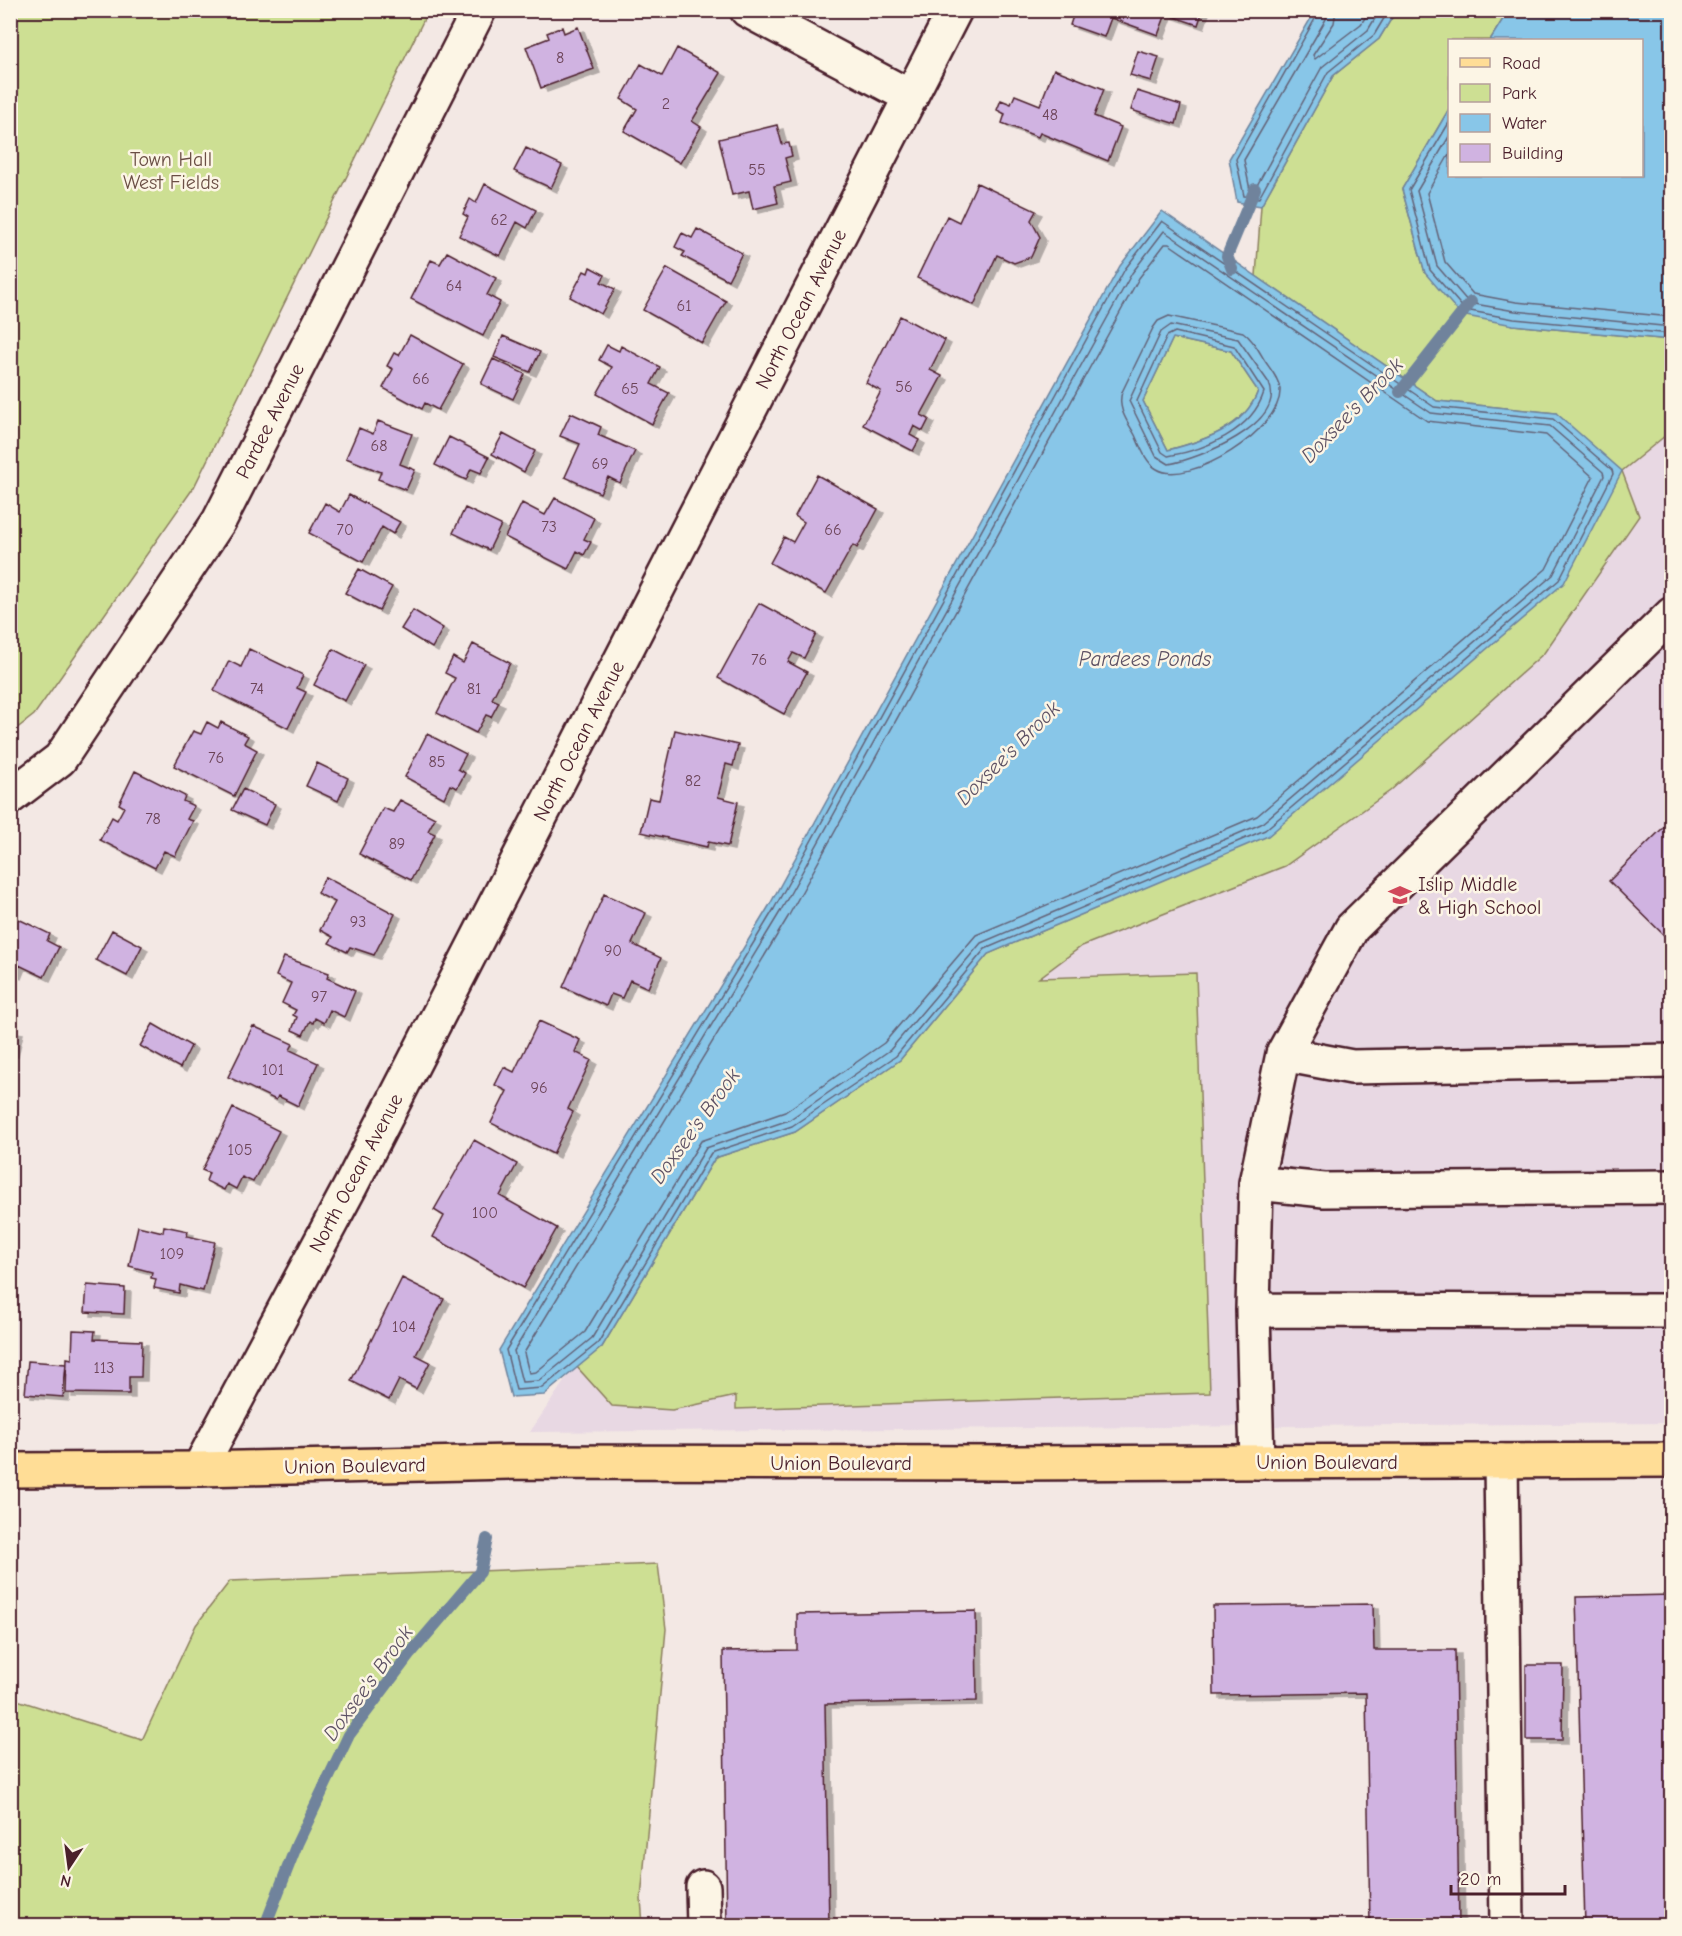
<svg xmlns="http://www.w3.org/2000/svg" width="1682" height="1936" viewBox="0 0 1682 1936" font-family="'Comic Neue',sans-serif">
  <style>
    .built { fill: #e8d8e3 }
    .green { fill: #cddf93; stroke: #8c7f5f; stroke-width: 1.5 }
    .water { fill: #88c6e8; stroke: #6f839c; stroke-width: 1.5; fill-rule: evenodd }
    .lines { fill: none; stroke-linecap: round; stroke-linejoin: round }
    .shore { stroke: #636277; stroke-width: 1.5 }
    .stream { stroke: #6f839c; stroke-width: 12 }
    .building { fill: #d0b3e1; stroke: #4a1f2b; stroke-width: 1.5; filter: url(#shadow) }
    .minor-casing { stroke: #4a1f2b; stroke-width: 38 }
    .major-casing { stroke: #4a1f2b; stroke-width: 38 }
    .minor { stroke: #fcf5e5; stroke-width: 33 }
    .major { stroke: #ffdd96; stroke-width: 33 }
    .labels { text-anchor: middle; dominant-baseline: central; stroke-width: 5; stroke-linejoin: round; paint-order: stroke }
    .number-label { font-size: 16px; fill: #6c4458 }
    .park-label { font-size: 20px; fill: #6b4f45; stroke: #fcf5e5 }
    .street-label { font-size: 20px; fill: #4a1f2b; stroke: #fcf5e5 }
    .poi-label { font-size: 20px; fill: #4a1f2b; stroke: #fcf5e5; text-anchor: start }
    .water-label { font-size: 21px; font-style: italic; fill: #5d5164; stroke: #fcf5e5 }
  </style>
  <defs>
    <filter id="shadow"><feDropShadow dx="6" dy="4" stdDeviation="0" flood-color="#0004"/></filter>
  </defs>
  <rect width="100%" height="100%" fill="#f3e8e4"/>
  <filter id="ink" filterUnits="userSpaceOnUse"><feTurbulence type="fractalNoise" baseFrequency=".0167" numOctaves="2"/><feDisplacementMap in="SourceGraphic" scale="12" xChannelSelector="R" yChannelSelector="G"/><feConvolveMatrix kernelMatrix="1 2 1 2 8 2 1 2 1" color-interpolation-filters="sRGB"/></filter>
  <g filter="url(#ink)">
    <path class="built" d="M 1671,405 L 1671,1423 L 530,1432 L 715,1158 L 1622,471 Z"/>
    <path class="green" d="M 11,10 L 428,11 L 194,487 L 34,715 L 11,733 Z
      M 1396,11 L 1508,11 L 1490,40 L 1450,40 L 1449,109 L 1402,189 L 1425,273 L 1513,325 L 1671,340 L 1671,431 L 1622,471 L 1639,516 L 1544,653 L 1390,791 L 1285,866 L 1082,946 L 1039,978 L 1196,973 L 1210,1393 L 736,1409 L 736,1396 L 672,1410 L 612,1406 L 577,1367 L 602,1347 L 715,1158 L 795,1132 L 900,1060 L 988,954 L 1268,835 L 1556,413 L 1437,401 L 1256,276 L 1261,206 L 1333,76 L 1379,39 Z
      M 1173,338 L 1231,351 L 1258,391 C 1245,428 1203,441 1168,450 L 1143,401 Z
      M 658,1564 L 666,1629 L 641,1899 L 643,1925 L 11,1925 L 11,1698 L 142,1740 L 196,1625 L 230,1581 Z"/>
    <path class="water" d="M 1315,11 L 1396,11 L 1379,39 L 1333,76 L 1261,206 L 1237,202 L 1229,159 Z
      M 1508,11 L 1671,11 L 1671,340 L 1513,325 L 1461,315 L 1425,273 L 1402,189 L 1449,109 L 1450,176 L 1642,176 L 1642,40 L 1490,40 Z
      M 1162,211 L 1437,401 L 1556,413 L 1622,471 L 1564,583 L 1268,836 L 988,954 L 900,1060 L 795,1132 L 715,1158 L 602,1347 L 544,1395 L 511,1397 L 499,1350 L 769,906 L 1120,266 ZM 1173,338 L 1231,351 L 1258,391 C 1245,428 1203,441 1168,450 L 1143,401 Z"/>
    <g class="lines">
      <path class="shore" d="M 1320,10 L 1236,159 L 1244,196 L 1259,198 L 1328,72 L 1374,35 L 1389,10
        M 1327,10 L 1326,19 L 1244,160 L 1250,190 L 1255,189 L 1322,67 L 1368,30 L 1380,10
        M 1336,10 L 1334,23 L 1313,55 L 1315,59 L 1361,24 L 1370,10
        M 1450,121 L 1409,190 L 1430,270 L 1465,310 L 1514,319 L 1672,334
        M 1450,135 L 1417,191 L 1437,266 L 1469,303 L 1515,311 L 1672,327
        M 1450,153 L 1427,193 L 1445,262 L 1473,294 L 1516,302 L 1672,317
        M 1162,221 L 1434,407 L 1553,419 L 1612,470 L 1613,474 L 1559,580 L 1265,830 L 985,949 L 896,1056 L 792,1126 L 711,1153 L 598,1343 L 542,1388 L 516,1390 L 506,1350 L 774,909 L 1125,269 Z
        M 1164,231 L 1431,413 L 1550,426 L 1603,472 L 1604,476 L 1553,575 L 1261,824 L 981,943 L 890,1050 L 789,1120 L 706,1148 L 592,1338 L 539,1381 L 522,1382 L 514,1351 L 780,912 L 1132,273 Z
        M 1165,244 L 1169,244 L 1427,421 L 1546,435 L 1593,477 L 1546,569 L 1257,816 L 976,935 L 884,1043 L 785,1112 L 701,1141 L 585,1332 L 536,1372 L 529,1373 L 524,1353 L 788,917 L 1139,278 Z
        M 1169,316 L 1243,332 C 1253,339 1259,351 1265,361 C 1271,370 1279,379 1280,389 C 1283,429 1188,488 1157,469 C 1146,463 1140,446 1135,435 C 1127,421 1117,408 1122,392 L 1153,328 L 1158,321 Z
        M 1171,325 L 1238,339 L 1269,383 C 1287,424 1198,459 1169,464 L 1156,456 L 1129,401 L 1161,332 Z
        M 1175,332 L 1234,346 L 1264,392 C 1252,431 1205,450 1168,456 L 1162,452 L 1137,401 L 1167,336 Z"/>
      <path class="stream" d="M 1232,269 L 1227,256 L 1255,189
        M 1400,392 L 1471,302
        M 265,1926 L 297,1844 L 349,1735 L 410,1654 L 480,1572 L 487,1539"/>
    </g>
    <path class="building" d="M 1075,10 L 1203,10 L 1198,25 L 1166,14 L 1158,35 L 1111,18 L 1104,37 L 1070,25 Z
      M 562,27 L 564,33 L 578,27 L 594,69 L 541,88 L 526,47 L 549,38 L 547,33 Z
      M 677,48 L 721,73 L 692,121 L 701,127 L 680,163 L 624,131 L 637,109 L 621,99 L 641,64 L 662,76 Z
      M 1138,51 L 1159,57 L 1151,81 L 1130,75 Z
      M 1054,69 L 1104,89 L 1094,116 L 1121,127 L 1108,161 L 1040,133 L 1038,137 L 1002,123 L 1005,114 L 997,110 L 1001,100 L 1011,104 L 1015,95 L 1040,105 Z
      M 1137,91 L 1181,105 L 1176,124 L 1131,110 Z
      M 777,125 L 782,144 L 789,143 L 792,156 L 785,158 L 791,182 L 774,186 L 778,203 L 753,209 L 749,191 L 732,195 L 719,139 Z
      M 526,148 L 562,165 L 551,188 L 514,171 Z
      M 977,183 L 1036,211 L 1031,220 L 1040,237 L 1031,257 L 1014,263 L 997,255 L 974,305 L 917,278 L 947,216 L 959,222 Z
      M 485,184 L 536,210 L 527,228 L 517,222 L 500,256 L 459,236 L 468,217 L 463,214 L 470,199 L 476,203 Z
      M 697,229 L 742,253 L 728,280 L 682,256 L 685,252 L 675,247 L 682,233 L 692,238 Z
      M 447,252 L 496,278 L 487,295 L 500,302 L 483,336 L 411,299 L 431,260 L 440,264 Z
      M 590,267 L 605,275 L 601,282 L 615,289 L 601,314 L 570,297 L 584,271 L 588,273 Z
      M 667,268 L 726,301 L 702,343 L 643,310 Z
      M 900,316 L 945,340 L 930,370 L 942,376 L 921,415 L 929,419 L 923,431 L 914,426 L 910,435 L 919,440 L 913,451 L 863,425 L 881,391 L 866,383 Z
      M 410,335 L 463,364 L 438,410 L 425,403 L 422,409 L 383,388 L 393,369 L 387,366 L 394,353 L 399,355 Z
      M 503,336 L 540,352 L 530,372 L 494,357 Z
      M 607,345 L 619,351 L 621,346 L 660,367 L 651,384 L 669,393 L 652,424 L 597,394 L 612,367 L 599,360 Z
      M 493,359 L 525,374 L 513,399 L 481,384 Z
      M 571,413 L 601,427 L 598,435 L 635,451 L 620,483 L 608,477 L 600,493 L 565,477 L 580,444 L 560,436 Z
      M 378,421 L 412,434 L 400,464 L 415,470 L 406,490 L 378,479 L 381,472 L 346,458 L 359,428 L 373,434 Z
      M 503,434 L 535,451 L 524,472 L 492,454 Z
      M 449,437 L 489,457 L 481,473 L 471,469 L 466,480 L 435,465 Z
      M 817,475 L 878,509 L 857,548 L 853,545 L 826,593 L 770,563 L 784,537 L 793,542 L 804,522 L 795,516 Z
      M 349,495 L 400,522 L 393,534 L 382,527 L 363,562 L 309,533 L 325,503 L 340,512 Z
      M 555,498 L 594,518 L 584,539 L 591,542 L 584,555 L 577,551 L 568,569 L 505,537 L 522,503 L 545,515 Z
      M 465,508 L 501,525 L 489,550 L 453,533 Z
      M 359,569 L 392,587 L 379,611 L 345,593 Z
      M 759,603 L 816,634 L 804,658 L 793,653 L 788,662 L 807,672 L 784,714 L 718,678 Z
      M 413,610 L 443,628 L 432,648 L 401,629 Z
      M 473,644 L 510,663 L 492,699 L 499,702 L 491,717 L 486,715 L 476,733 L 437,713 L 455,678 L 445,673 L 453,657 L 463,663 Z
      M 249,649 L 303,675 L 297,688 L 306,692 L 288,728 L 214,691 L 229,661 L 241,667 Z
      M 333,649 L 364,665 L 345,701 L 314,685 Z
      M 207,722 L 218,728 L 221,722 L 248,736 L 244,743 L 257,750 L 234,796 L 174,766 L 193,731 L 201,734 Z
      M 675,730 L 738,745 L 733,766 L 726,764 L 718,797 L 738,802 L 728,846 L 708,842 L 707,847 L 641,832 L 649,798 L 659,800 Z
      M 427,734 L 466,754 L 458,769 L 465,773 L 457,788 L 450,785 L 444,798 L 405,777 Z
      M 317,763 L 348,778 L 338,801 L 306,786 Z
      M 135,771 L 185,796 L 183,801 L 194,806 L 187,819 L 193,821 L 175,856 L 164,851 L 155,868 L 100,840 L 112,817 L 117,820 L 124,807 L 119,804 Z
      M 243,789 L 275,804 L 265,825 L 232,810 Z
      M 400,800 L 435,818 L 428,831 L 435,834 L 411,880 L 359,854 L 383,808 L 393,812 Z
      M 1672,819 L 1672,943 L 1609,881 Z
      M 325,877 L 395,914 L 374,955 L 350,947 L 347,952 L 329,943 L 333,937 L 320,930 L 335,902 L 317,893 Z
      M 604,894 L 646,913 L 632,944 L 661,958 L 648,988 L 630,980 L 622,998 L 611,994 L 606,1006 L 563,987 Z
      M 10,915 L 50,934 L 47,941 L 59,947 L 44,977 L 19,965 L 15,975 L 10,972 Z
      M 112,930 L 142,946 L 127,976 L 96,960 Z
      M 284,957 L 329,973 L 327,978 L 355,991 L 344,1017 L 330,1010 L 324,1023 L 315,1018 L 313,1023 L 310,1021 L 303,1035 L 292,1030 L 297,1017 L 293,1015 L 296,1010 L 282,1003 L 291,983 L 276,976 Z
      M 539,1021 L 580,1040 L 575,1052 L 591,1060 L 568,1109 L 573,1112 L 553,1154 L 491,1123 L 507,1091 L 495,1085 L 504,1067 L 514,1072 Z
      M 153,1024 L 191,1046 L 180,1068 L 140,1046 Z
      M 253,1026 L 293,1044 L 290,1050 L 318,1063 L 298,1106 L 278,1096 L 276,1100 L 228,1077 Z
      M 10,1029 L 17,1030 L 12,1053 L 10,1053 Z
      M 233,1108 L 279,1131 L 253,1182 L 242,1177 L 236,1189 L 227,1184 L 224,1190 L 206,1181 L 209,1173 L 202,1170 Z
      M 474,1140 L 517,1164 L 500,1196 L 557,1228 L 523,1288 L 433,1237 L 444,1216 L 434,1210 Z
      M 138,1226 L 163,1232 L 164,1226 L 188,1231 L 187,1236 L 215,1242 L 203,1291 L 180,1285 L 179,1293 L 154,1288 L 156,1279 L 151,1278 L 152,1272 L 129,1266 Z
      M 402,1278 L 444,1299 L 416,1355 L 430,1362 L 416,1389 L 399,1380 L 389,1400 L 351,1381 Z
      M 87,1285 L 125,1288 L 124,1314 L 85,1312 Z
      M 73,1330 L 95,1331 L 94,1339 L 142,1341 L 141,1377 L 129,1377 L 129,1394 L 66,1393 L 67,1358 L 72,1359 Z
      M 28,1361 L 66,1364 L 63,1397 L 25,1394 Z
      M 1672,1595 L 1672,1926 L 1585,1926 L 1576,1597 Z
      M 1373,1604 L 1374,1650 L 1455,1650 L 1459,1926 L 1370,1926 L 1366,1693 L 1214,1695 L 1213,1606 Z
      M 976,1611 L 977,1701 L 825,1704 L 829,1926 L 727,1926 L 723,1651 L 797,1650 L 797,1614 Z
      M 1526,1665 L 1563,1665 L 1562,1740 L 1526,1740 Z"/>
    <g class="lines">
      <g class="minor-casing">
        <path id="minor" d="M 747,10 L 911,97
          M 10,797 L 60,759 L 219,521 L 479,10
          M 1283,1054 L 1352,1067 L 1672,1061
          M 1256,1183 L 1324,1190 L 1672,1187
          M 1253,1310 L 1672,1311
          M 1501,1461 L 1507,1926
          M 1257,1462 L 1253,1310 L 1256,1183 L 1283,1054 L 1352,928 L 1672,614
          M 199,1469 L 350,1187 L 955,10
          M 703,1887 L 704,1926"/>
      </g>
      <g class="major-casing">
        <path id="major" d="M 10,1470 L 199,1469 L 511,1462 L 1013,1463 L 1672,1460"/>
      </g>
      <use href="#minor" class="minor"/>
      <use href="#major" class="major"/>
    </g>
  </g>
  <defs>
    <g id="school-bare" transform="scale(1.8)"><path d="M0-5L7-2L0 1L-7-2ZM-4 1L0 2.5L4 1V4Q0 6-4 4Z" fill="#d1495b" stroke="#fcf5e5" stroke-width="2.5" paint-order="stroke"/></g>
  </defs>
  <g fill-rule="evenodd">
    <use href="#school-bare" x="1400" y="895"/>
  </g>
  <g class="labels">
    <g class="number-label">
      <text x="560" y="58">8</text>
      <text x="666" y="104">2</text>
      <text x="1050" y="115">48</text>
      <text x="757" y="170">55</text>
      <text x="499" y="220">62</text>
      <text x="454" y="286">64</text>
      <text x="684" y="306">61</text>
      <text x="421" y="379">66</text>
      <text x="904" y="387">56</text>
      <text x="630" y="389">65</text>
      <text x="379" y="446">68</text>
      <text x="600" y="464">69</text>
      <text x="549" y="527">73</text>
      <text x="345" y="530">70</text>
      <text x="833" y="530">66</text>
      <text x="759" y="660">76</text>
      <text x="257" y="689">74</text>
      <text x="474" y="689">81</text>
      <text x="216" y="758">76</text>
      <text x="437" y="762">85</text>
      <text x="693" y="781">82</text>
      <text x="153" y="819">78</text>
      <text x="397" y="844">89</text>
      <text x="358" y="922">93</text>
      <text x="613" y="951">90</text>
      <text x="319" y="997">97</text>
      <text x="273" y="1070">101</text>
      <text x="539" y="1088">96</text>
      <text x="240" y="1150">105</text>
      <text x="485" y="1213">100</text>
      <text x="172" y="1254">109</text>
      <text x="404" y="1327">104</text>
      <text x="104" y="1368">113</text>
    </g>
    <g class="park-label">
      <text x="171" y="159">Town Hall<tspan x="171" dy="23">West Fields</tspan></text>
    </g>
    <g class="street-label">
      <text transform="translate(801 309) rotate(-63)">North Ocean Avenue</text>
      <text transform="translate(270 421) rotate(-63)">Pardee Avenue</text>
      <text transform="translate(579 741) rotate(-63)">North Ocean Avenue</text>
      <text transform="translate(356 1173) rotate(-62)">North Ocean Avenue</text>
      <text x="1327" y="1462">Union Boulevard</text>
      <text x="841" y="1463">Union Boulevard</text>
      <text transform="translate(355 1466) rotate(-1)">Union Boulevard</text>
    </g>
    <g class="poi-label">
      <text x="1418" y="884">Islip Middle<tspan x="1418" dy="23">&amp; High School</tspan></text>
    </g>
    <g class="water-label">
      <text transform="translate(1352 410) rotate(-46)">Doxsee's Brook</text>
      <text x="1145" y="659">Pardees Ponds</text>
      <text transform="translate(1008 753) rotate(-45)">Doxsee's Brook</text>
      <text transform="translate(695 1126) rotate(-54)">Doxsee's Brook</text>
      <text transform="translate(368 1683) rotate(-54)">Doxsee's Brook</text>
    </g>
  </g>
  <rect width="1682" height="1936" fill="none" stroke="#fcf5e5" stroke-width="36"/>
  <rect x="18" y="18" width="1646" height="1900" fill="none" stroke="#4a1f2b" stroke-width="2" filter="url(#ink)"/>
  <rect x="1448" y="39" width="195" height="138" fill="#fcf5e5" stroke="#b59f9b" stroke-width="1.5"/>
  <rect x="1460" y="58" width="30" height="9" fill="#ffdd96" stroke="#b59f9b" stroke-width="1.5"/>
  <text x="1502" y="69" font-size="18" fill="#4a1f2b">Road</text>
  <rect x="1460" y="84" width="30" height="18" fill="#cddf93" stroke="#b59f9b" stroke-width="1.5"/>
  <text x="1502" y="99" font-size="18" fill="#4a1f2b">Park</text>
  <rect x="1460" y="114" width="30" height="18" fill="#88c6e8" stroke="#b59f9b" stroke-width="1.5"/>
  <text x="1502" y="129" font-size="18" fill="#4a1f2b">Water</text>
  <rect x="1460" y="144" width="30" height="18" fill="#d0b3e1" stroke="#b59f9b" stroke-width="1.5"/>
  <text x="1502" y="159" font-size="18" fill="#4a1f2b">Building</text>
  <g transform="translate(69 1867) rotate(193)" stroke="#fcf5e5" stroke-width="4.5" paint-order="stroke">
  <path d="M0-4.5L10 22L0 15L-10 22Z" fill="#4a1f2b"/>
  <text y="-9" font-size="16" font-weight="bold" text-anchor="middle" fill="#4a1f2b">N</text>
  </g>
  <path d="M1451 1885v9h114v-9" fill="none" stroke="#4a1f2b" stroke-width="3"/>
  <text x="1460" y="1885" font-size="18" fill="#4a1f2b" stroke="#fcf5e5" stroke-width="4.5" paint-order="stroke">20 m</text>
</svg>
